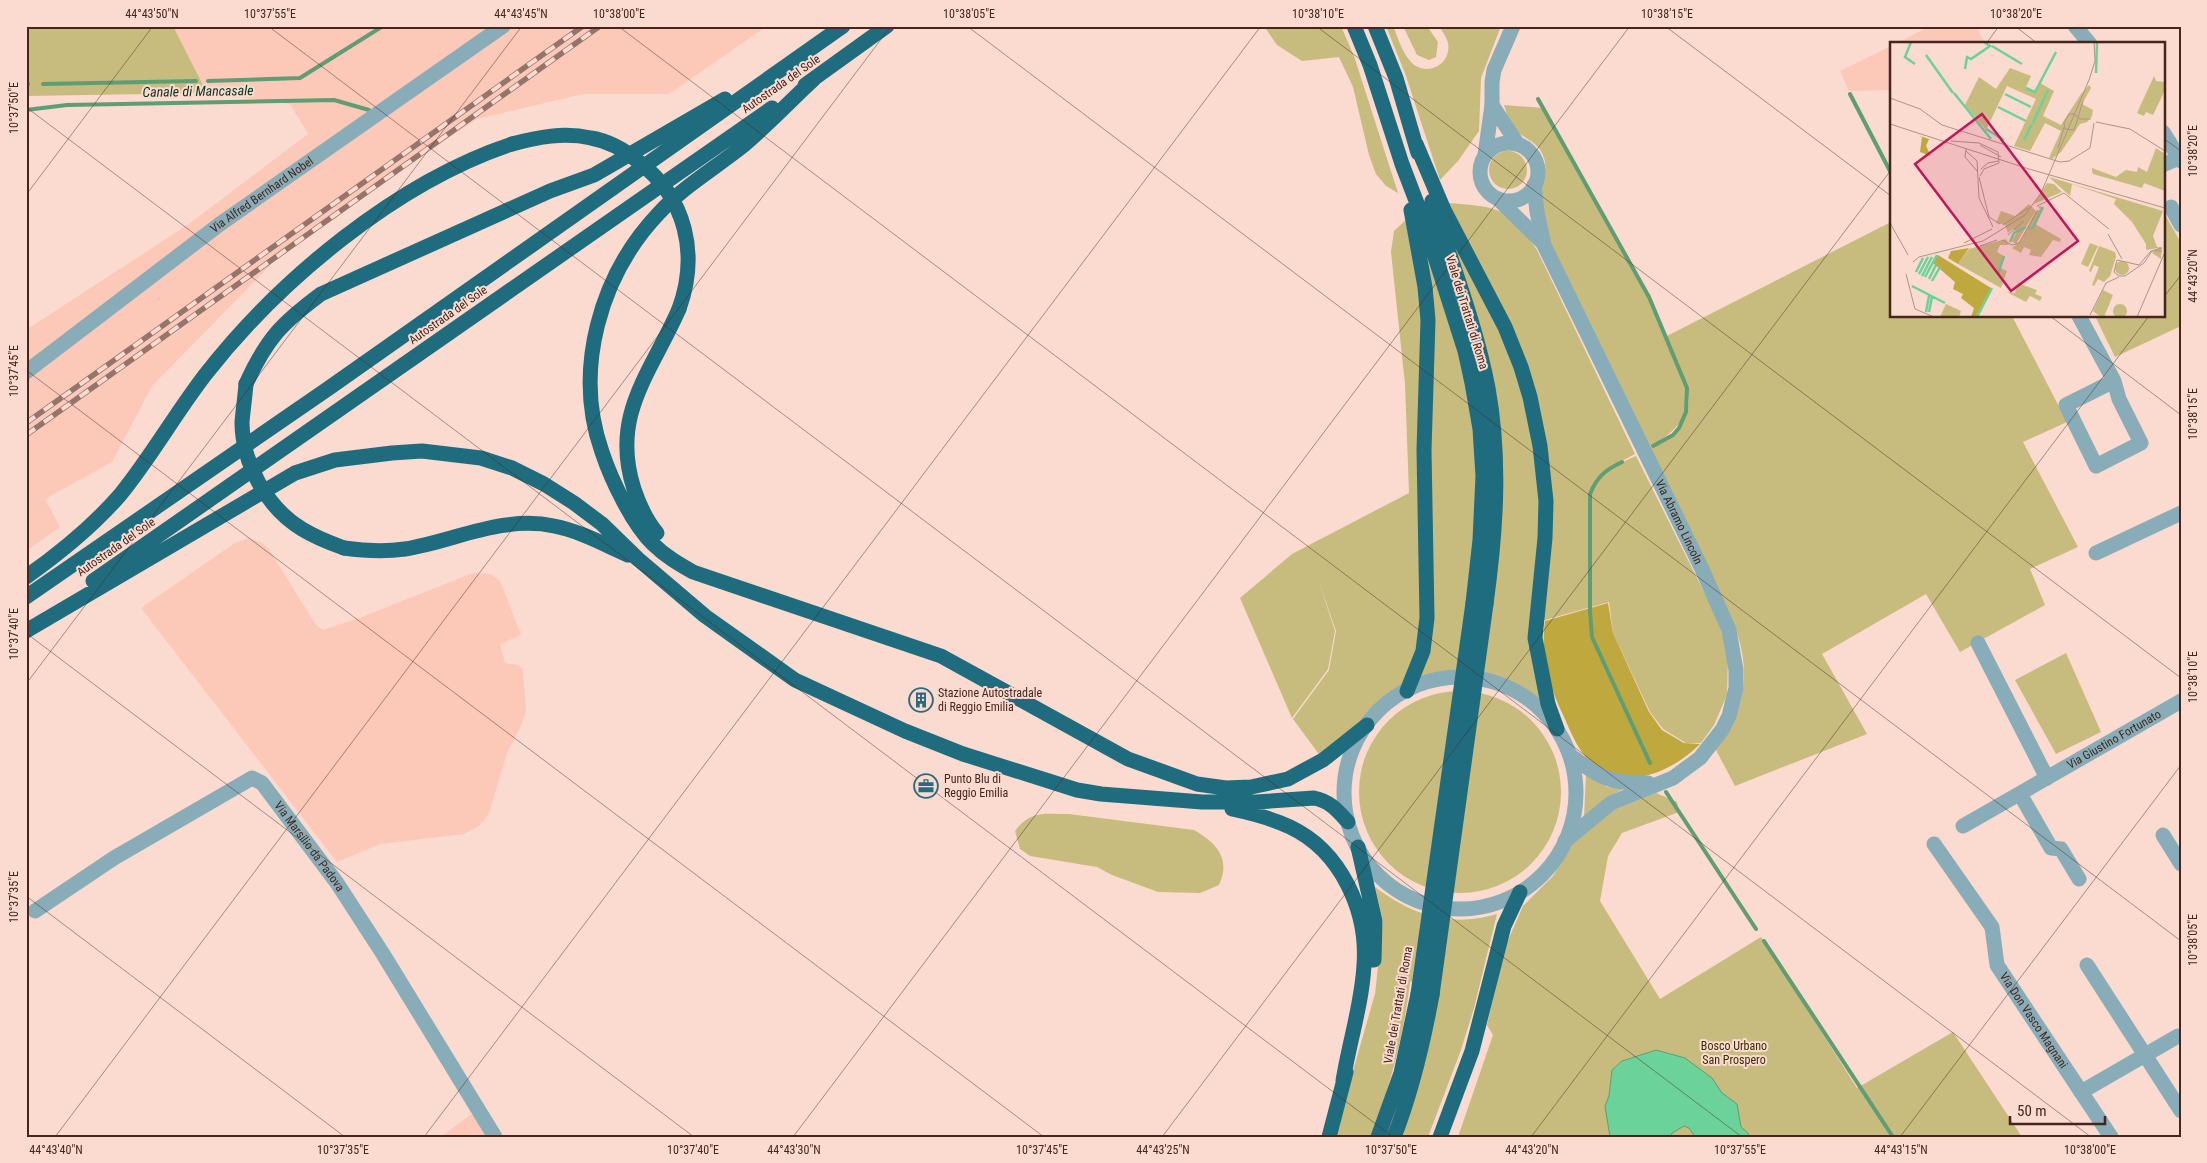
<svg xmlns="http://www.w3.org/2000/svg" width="2207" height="1163" viewBox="0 0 2207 1163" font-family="'Roboto Condensed',sans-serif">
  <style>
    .built { fill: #fcc8b8 }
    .green { fill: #c8bb7e }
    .forest { fill: #bfa93f }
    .water { fill: #6bd29a; stroke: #5f9e74 }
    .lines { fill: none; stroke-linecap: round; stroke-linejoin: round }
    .stream { stroke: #5f9e74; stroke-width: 4 }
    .minor { stroke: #88adb8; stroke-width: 15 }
    .highway { stroke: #1f6c7e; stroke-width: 15 }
    .rail-casing { stroke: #95756b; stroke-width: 5.5 }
    .rail { stroke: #fbdad0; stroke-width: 4; stroke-dasharray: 11; stroke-linecap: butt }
    .highway-bridge { stroke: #1f6c7e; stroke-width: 15 }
    .ticks { fill: none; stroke: #44261c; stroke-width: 1; stroke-opacity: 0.45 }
    .labels { text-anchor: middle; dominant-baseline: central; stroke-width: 4; stroke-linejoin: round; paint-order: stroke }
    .street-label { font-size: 12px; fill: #44261c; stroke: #fbdad0 }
    .poi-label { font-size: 12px; fill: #44261c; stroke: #fbdad0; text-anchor: start }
    .park-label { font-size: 12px; fill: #362d00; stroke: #fbdad0 }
    .water-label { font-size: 14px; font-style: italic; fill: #06341e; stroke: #fbdad0 }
    .inset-river { fill: none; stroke: #6bd29a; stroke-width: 2.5 }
    .inset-road { fill: none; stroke: #b29288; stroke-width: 1 }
    .view { fill: #c2185b; fill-opacity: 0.15; stroke: #c2185b; stroke-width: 2.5 }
    .inset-edge { fill: none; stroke: #44261c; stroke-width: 2.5 }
    .neatline { fill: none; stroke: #44261c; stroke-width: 2 }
    .ticks-label { font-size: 12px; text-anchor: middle; fill: #44261c }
  </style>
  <rect width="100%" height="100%" fill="#fbdad0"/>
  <path class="built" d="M 173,26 L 767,26 L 669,94 L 583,94 L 477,119 L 299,236 L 152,386 L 112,462 L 45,499 L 60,527 L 26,551 L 26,330 L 189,224 L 308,134 L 290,104 L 207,93 Z
    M 1930,26 L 1976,26 L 1986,44 L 1895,44 Z
    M 1891,46 L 1891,90 L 1849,91 L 1840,71 Z
    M 249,538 L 262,543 L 269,549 L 315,624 L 323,630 L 359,618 L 473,573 L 490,574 L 500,581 L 521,635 L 500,644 L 505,663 L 518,665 L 523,669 L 526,711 L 521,726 L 507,753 L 489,813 L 479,826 L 464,834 L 380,844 L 337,862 L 141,608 L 235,543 Z
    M 474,1112 L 488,1137 L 441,1137 Z"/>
  <path class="green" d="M 26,26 L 173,26 L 207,93 L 26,96 Z
    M 1264,26 L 1341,26 L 1354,56 L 1398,193 L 1386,186 L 1376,174 L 1369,155 L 1353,87 L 1339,57 L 1302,61 L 1277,45 Z
    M 1386,26 L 1393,26 C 1398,38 1403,55 1413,64 C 1429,77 1452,63 1448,43 C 1447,38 1442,31 1439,26 L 1501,26 L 1481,78 L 1479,131 L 1458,161 L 1440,180 L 1406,76 Z
    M 1403,26 L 1427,26 L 1438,42 L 1436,57 L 1429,60 L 1417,55 Z
    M 1504,105 L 1543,108 L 1648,297 L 1665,337 L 1891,222 L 1891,316 L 2012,316 L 2067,422 L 2023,442 L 2078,547 L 2030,569 L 2045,605 L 1960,652 L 1926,594 L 1822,654 L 1867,734 L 1735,786 L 1716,750 C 1731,725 1745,702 1744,672 C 1744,633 1721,597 1704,562 C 1686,524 1668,487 1649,449 C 1695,426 1698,399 1673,357 C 1676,367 1682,376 1685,386 C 1693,416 1674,434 1650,446 L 1550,241 C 1545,225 1538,204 1541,187 C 1543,174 1549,168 1542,153 C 1536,141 1523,138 1515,130 C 1509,123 1507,114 1504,105 Z
    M1489 170a19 19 0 1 1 38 0a19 19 0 1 1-38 0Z
    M 1448,203 C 1498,207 1507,206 1537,250 L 1635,454 L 1605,470 L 1636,456 L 1714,612 L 1725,640 L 1728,657 L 1727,695 L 1714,725 L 1701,743 L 1686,743 L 1663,729 L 1650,712 L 1613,633 L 1609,602 L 1545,620 L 1533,620 L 1543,705 C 1496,671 1445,660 1394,694 C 1382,702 1374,713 1363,723 C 1351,735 1335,746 1321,757 L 1293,719 L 1329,670 L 1336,631 L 1318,579 L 1335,631 L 1328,669 L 1292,718 L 1240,598 L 1292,554 L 1409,493 L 1405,384 L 1391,252 L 1394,231 L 1410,216 Z
    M 2163,211 L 2181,243 L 2181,326 L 2115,357 L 2095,316 L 2163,316 Z
    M 2066,653 L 2101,732 L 2056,754 L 2015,680 Z
    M1359 792a101 101 0 1 1 202 0a101 101 0 1 1-202 0Z
    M 1586,774 L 1607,787 L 1625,788 L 1608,797 L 1584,817 Z
    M 1656,793 L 1677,802 L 1679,812 L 1622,833 L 1608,856 L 1600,901 L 1660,999 L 1761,937 L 1857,1088 L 1953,1032 L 2022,1137 L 1458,1137 L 1493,1035 L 1487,1025 L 1505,947 L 1523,906 L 1553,876 L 1573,843 L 1601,815 Z
    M 1069,814 L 1194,830 C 1217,843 1231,859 1219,885 L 1200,893 L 1158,892 L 1112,875 L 1097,867 L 1030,856 L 1020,849 L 1015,831 C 1031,810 1044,814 1069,814 Z
    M 1375,887 C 1412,915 1451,928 1497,914 L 1474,1008 L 1461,1050 L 1428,1137 L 1400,1137 L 1426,978 L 1410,982 C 1404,1035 1390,1086 1371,1137 L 1334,1137 L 1375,994 L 1383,921 Z"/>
  <path class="forest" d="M 1608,603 L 1613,633 L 1649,712 L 1662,730 L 1684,743 L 1700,744 C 1670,774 1620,795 1586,757 C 1576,746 1570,730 1564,717 C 1549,686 1540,655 1545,621 Z"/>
  <path class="water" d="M 1656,1050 L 1685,1058 L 1712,1078 L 1722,1093 L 1737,1104 L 1741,1127 L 1748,1133 L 1749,1137 L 1695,1137 L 1689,1128 L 1684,1126 L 1672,1133 L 1671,1137 L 1610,1137 L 1605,1106 L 1609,1096 L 1612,1070 L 1622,1061 Z"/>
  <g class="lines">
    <path class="stream" d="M 208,81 L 300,78 L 383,26
      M 26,84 L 28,84
      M 43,84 L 196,81
      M 1850,94 L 1891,173
      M 1538,99 L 1649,297 L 1687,388 L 1686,412 L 1679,428 L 1673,435 L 1653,446
      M 26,110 L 67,105 L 334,100 L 369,110
      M 1622,462 C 1605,470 1597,477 1590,494 L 1590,612 L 1592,637 L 1650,763
      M 1666,792 L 1756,929
      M 1764,941 L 1893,1137"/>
    <g class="minor">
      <path d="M 2075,26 L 2090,44"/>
      <path d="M 1492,105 L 1517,143"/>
      <path d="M 2163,132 L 2181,161"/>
      <circle cx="1509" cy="172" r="29"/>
      <path d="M 1485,155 L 1492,105 L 1492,82 L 1494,70 L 1513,26"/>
      <path d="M 2163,165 L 2179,158"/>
      <path id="s1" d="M 1534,185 L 1537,212 L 1544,245 L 1701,567 L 1729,630 L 1736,670 L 1736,688 L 1729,716 L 1722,730 L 1700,758 L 1673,778 L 1611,803 L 1565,841"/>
      <path d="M 1498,199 L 1543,243"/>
      <path d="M 2171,207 L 2181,225"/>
      <path d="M 2079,316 L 2114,381 L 2119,399 L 2141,443 L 2096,466 L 2066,405 L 2114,381"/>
      <path id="s2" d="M 26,372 L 220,224 L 503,26"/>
      <path d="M 2096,553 L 2181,513"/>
      <path d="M 1978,643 L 2047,778"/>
      <circle cx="1460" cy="793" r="116"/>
      <path d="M 1570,755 C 1601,778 1608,784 1648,783"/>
      <path d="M 2020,794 L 2051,848 L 2061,849 L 2079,879"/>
      <path id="s3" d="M 1963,826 L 2181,701"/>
      <path d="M 2163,835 L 2181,864"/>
      <path id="s4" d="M 1934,844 L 1992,927 L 1997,965 L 2111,1137"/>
      <path id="s5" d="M 35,911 L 114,858 L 252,778 L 262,783 L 337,883 L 383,954 L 495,1137"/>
      <path d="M 2087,965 L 2181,1111"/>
      <path d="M 2081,1092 L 2178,1036"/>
    </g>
    <path class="highway" d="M 1354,26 L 1370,65 L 1402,164 L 1423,219 L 1465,351 L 1472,383 L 1480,429 L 1483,476 L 1480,540 L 1473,603
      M 1375,26 L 1396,78 L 1418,153
      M 814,79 C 789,102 765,128 739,149 C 712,170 682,188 659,213 C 600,275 573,370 602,452 C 611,479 632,524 653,544 C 665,556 679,564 693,572 L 941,656 L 1128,759 L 1197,784 L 1226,788 L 1251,787 L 1288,779 L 1323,760 L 1367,725
      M 805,85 L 887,26
      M 1416,144 L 1444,210 L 1505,327 L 1521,367 L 1530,397 L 1540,446 L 1546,501 L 1545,538 L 1535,638 L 1548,704 L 1557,729
      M 1432,201 C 1451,262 1476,324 1488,388 C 1501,460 1496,531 1486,604
      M 246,384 C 267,338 282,323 321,294 L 550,191 L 594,175 L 725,99
      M 657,533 C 646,520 639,504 634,489 C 610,415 651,373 679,309
      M 344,548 C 365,551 384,552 405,549 C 454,541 503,515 554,526 C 580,531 605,545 628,555
      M 26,577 C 60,553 93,526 120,495 C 151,457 175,414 205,375 C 279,280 397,182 512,144
      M 93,581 L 772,108
      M 26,597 L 329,388 L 843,26
      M 26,631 L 295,473 L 335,460 L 392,453 L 422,451 L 481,458 L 512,468 L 544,484 L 574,503 L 602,524 L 638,559 L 705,616 L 795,680 L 905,731 L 963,754 L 1077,790 L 1101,794 L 1202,802 L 1256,802 L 1314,798 C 1330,801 1338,811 1348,822
      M 1407,691 L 1423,651 L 1427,618 L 1424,450 L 1428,320 L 1425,287 L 1411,210
      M 1232,809 C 1251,813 1271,818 1290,827 C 1341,851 1368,911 1364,965 C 1362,1004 1349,1043 1343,1081
      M 1358,847 L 1375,921 L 1374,960
      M 1329,1137 L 1346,1072
      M 1378,1137 L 1401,1073 L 1418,994
      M 1394,1137 C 1412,1091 1423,1044 1432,995
      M 1440,1137 L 1472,1051 L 1504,926 L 1520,892"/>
    <g class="rail-casing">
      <path id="rail" d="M 26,423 L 583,26
        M 26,435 L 600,26"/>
    </g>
    <use href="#rail" class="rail"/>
    <path class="highway-bridge" d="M 512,144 C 538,137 564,132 591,138 C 609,141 626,151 639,162 C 686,198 699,254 679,309
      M 246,384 C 245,397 243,410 242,422 C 242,463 267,508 302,529 C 315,537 330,543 344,548
      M 1418,994 L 1473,603
      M 1432,995 L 1486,604"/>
  </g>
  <path class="ticks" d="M 268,26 L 1742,1137M 618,26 L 2091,1137M 967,26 L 2181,941M 1316,26 L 2181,678M 1665,26 L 1891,196M 2015,26 L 2038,44M 1986,44 L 1999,26M 26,107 L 1393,1137M 2163,138 L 2181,151M 26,195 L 153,26M 2163,298 L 2181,275M 2050,316 L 2181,415M 26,370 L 1044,1137M 26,633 L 694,1137M 26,684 L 522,26M 26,896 L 345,1137M 55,1137 L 891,26M 424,1137 L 1261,26M 793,1137 L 1630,26M 1162,1137 L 1891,170M 1531,1137 L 2149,316M 1900,1137 L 2181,765"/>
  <defs>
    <g id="building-ring" transform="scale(1.25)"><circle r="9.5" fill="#fbdad0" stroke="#286b7d" stroke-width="1.5"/><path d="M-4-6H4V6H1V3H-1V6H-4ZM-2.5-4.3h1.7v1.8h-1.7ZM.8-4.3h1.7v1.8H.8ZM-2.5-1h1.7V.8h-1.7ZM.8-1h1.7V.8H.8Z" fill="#286b7d"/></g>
    <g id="office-ring" transform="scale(1.25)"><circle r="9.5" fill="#fbdad0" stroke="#286b7d" stroke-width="1.5"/><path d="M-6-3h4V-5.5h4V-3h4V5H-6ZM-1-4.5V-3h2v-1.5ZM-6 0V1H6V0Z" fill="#286b7d"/></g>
  </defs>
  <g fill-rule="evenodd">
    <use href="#building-ring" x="921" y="700"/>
    <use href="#office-ring" x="926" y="786"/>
  </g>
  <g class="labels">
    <g class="street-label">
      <text transform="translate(781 84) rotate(-35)">Autostrada del Sole</text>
      <text stroke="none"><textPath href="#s2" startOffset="295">Via Alfred Bernhard Nobel</textPath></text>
      <text transform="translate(1467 312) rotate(73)">Viale dei Trattati di Roma</text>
      <text transform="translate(448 315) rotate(-35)">Autostrada del Sole</text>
      <text stroke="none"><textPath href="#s1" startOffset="369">Via Abramo Lincoln</textPath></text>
      <text transform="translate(116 547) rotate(-35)">Autostrada del Sole</text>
      <text stroke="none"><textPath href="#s3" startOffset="174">Via Giustino Fortunato</textPath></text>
      <text stroke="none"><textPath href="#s5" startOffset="345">Via Marsilio da Padova</textPath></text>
      <text transform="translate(1398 1005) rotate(-80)">Viale dei Trattati di Roma</text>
      <text stroke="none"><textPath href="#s4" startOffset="206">Via Don Vasco Magnani</textPath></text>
    </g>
    <g class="poi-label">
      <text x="938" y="693">Stazione Autostradale<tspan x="938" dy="14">di Reggio Emilia</tspan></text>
      <text x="944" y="779">Punto Blu di<tspan x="944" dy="14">Reggio Emilia</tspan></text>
    </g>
    <g class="park-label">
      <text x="1734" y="1046">Bosco Urbano<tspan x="1734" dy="14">San Prospero</tspan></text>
    </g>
    <g class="water-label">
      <text transform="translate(198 91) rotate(-1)">Canale di Mancasale</text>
    </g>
  </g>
  <g transform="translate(1890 42)">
    <rect width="275" height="275" fill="#fbdad0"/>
    <path d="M 120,26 L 141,34 L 136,45 L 145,49 L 150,41 L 164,49 L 153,74 L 171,83 L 191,52 L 199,43 L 201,46 L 192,62 L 203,68 L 202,74 L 197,80 L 190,82 L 171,110 L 162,117 L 159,116 L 171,89 L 155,81 L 140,109 L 124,104 L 146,57 L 117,44 L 96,88 L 75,63 L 89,35 L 106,47 ZM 264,34 L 266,39 L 275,40 L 275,48 L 263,73 L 256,70 L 254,74 L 247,71 ZM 266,106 L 275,112 L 275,149 L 254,141 L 252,146 L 203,132 L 202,129 L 202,126 L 226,135 L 236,128 L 247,130 L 248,125 L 257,130 ZM 159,135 L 273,169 L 263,194 L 267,205 L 272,205 L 271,217 L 262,211 L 268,206 L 256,208 L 256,202 L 242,180 L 224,162 L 226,157 L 182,142 L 180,154 ZM 157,141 L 164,142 L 172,150 L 144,162 ZM 139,162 L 147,170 L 150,167 L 148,164 L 153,165 L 145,182 L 171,197 L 170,200 L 163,198 L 151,215 L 139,213 L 141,208 L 134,205 L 131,211 L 122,206 L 131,199 L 145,170 L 126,202 L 122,199 L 127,190 L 123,187 L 118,191 L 115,183 L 106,181 L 111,169 L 125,174 ZM 116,197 L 119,203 L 110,203 L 107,210 L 114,214 L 110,226 L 117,229 L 111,246 L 68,222 L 79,207 ZM 200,201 L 208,204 L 198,225 L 191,222 ZM 209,204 L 225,210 L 226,215 L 220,234 L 214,240 L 208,237 L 204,244 L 202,243 L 209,225 L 204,223 L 201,230 L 199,229 ZM225 226a7 7 0 1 1 14 0a7 7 0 1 1-14 0ZM 128,241 L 147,248 L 145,252 L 152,255 L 150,259 L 140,254 L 136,260 L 117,250 L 125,251 ZM 213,248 L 223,253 L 214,275 L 211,275 L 203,269 ZM 56,262 L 71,269 L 69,275 L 50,275 ZM223 269a7 7 0 1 1 14 0a7 7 0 1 1-14 0Z" fill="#c8bb7e"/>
    <path d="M 27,93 L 39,97 L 36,104 L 41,114 L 30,110 L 32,95 ZM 79,206 L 68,222 L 58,216 L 61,209 ZM 48,213 L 101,246 L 86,275 L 81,275 L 84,266 L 71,256 L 73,252 L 63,247 L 65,240 L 43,221 Z" fill="#bfa93f"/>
    <path class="inset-river" d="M 21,0 L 15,15 L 25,22M 102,4 L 132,22M 36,13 L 63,51M 75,27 L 77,15 L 81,17 L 100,4 L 94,0M 206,31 L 207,0M 136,46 L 145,50 L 166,10M 64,51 L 101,97M 115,52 L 141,65M 108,65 L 136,79M 143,81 L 158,48M 96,87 L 114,98M 134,98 L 142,82M 139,187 L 143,186 L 153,165M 120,200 L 124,191 L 136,185M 26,230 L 33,216M 29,232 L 38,215M 108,232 L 114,214M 32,234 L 42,215M 35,235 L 47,213M 39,237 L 46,223M 42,239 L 50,225M 22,244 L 55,261M 36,270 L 39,254M 39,270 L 42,255M 87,275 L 102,246"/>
    <path class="inset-road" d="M 0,56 L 30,67 L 52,83 L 170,120 L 179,119 L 200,106 L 204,81M 188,75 L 193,59M 188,76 L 184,88 L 175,87 L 174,81 L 179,72 L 184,72 L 190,77 L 201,77M 206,80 L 240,87 L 275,109M 0,82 L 139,127 L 275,166M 61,99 L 89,101 L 108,110 L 109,121 L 94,127 L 90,134M 90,103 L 111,115M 168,106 L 174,85M 76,107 L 75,115 L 87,129M 76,109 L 87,119 L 89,156 L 103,185M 91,127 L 98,121 L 108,119M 89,135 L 99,175 L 110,182M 147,164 L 174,151 L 219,187M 0,181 L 18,213M 113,183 L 138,166M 218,192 L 232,217M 118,193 L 134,179M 112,198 L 122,203 L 129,201 L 148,168M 74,201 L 102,187M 90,204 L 107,198M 272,209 L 262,209 L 254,221 L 235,234 L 229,234 L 224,230 L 227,218 L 249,223 L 261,209 L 272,206M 23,220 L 29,215 L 93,199 L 135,173 L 151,151 L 199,38 L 205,19 L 204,0M 16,232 L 25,267 L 44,275M 200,273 L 216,241 L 229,235M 247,275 L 275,210"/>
    <path class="view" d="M 92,72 L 188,199 L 121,249 L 25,122 Z"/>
    <rect width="275" height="275" class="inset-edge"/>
  </g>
  <rect width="2207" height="1163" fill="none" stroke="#fbdad0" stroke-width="55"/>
  <path d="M2010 1116v8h95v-8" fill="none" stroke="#44261c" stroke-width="2.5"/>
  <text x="2017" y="1116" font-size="15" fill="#44261c" stroke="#fbdad0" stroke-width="4" paint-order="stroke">50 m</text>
  <rect x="28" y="28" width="2152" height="1108" class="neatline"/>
  <g class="ticks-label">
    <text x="152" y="18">44°43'50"N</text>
    <text x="270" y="18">10°37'55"E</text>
    <text x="521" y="18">44°43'45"N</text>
    <text x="619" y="18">10°38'00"E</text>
    <text x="969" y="18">10°38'05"E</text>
    <text x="1318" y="18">10°38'10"E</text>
    <text x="1667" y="18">10°38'15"E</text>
    <text x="2016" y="18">10°38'20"E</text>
    <text transform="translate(14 108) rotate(-90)" y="4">10°37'50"E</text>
    <text transform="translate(2193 151) rotate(-90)" y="4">10°38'20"E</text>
    <text transform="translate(2193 276) rotate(-90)" y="4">44°43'20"N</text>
    <text transform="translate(14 371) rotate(-90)" y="4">10°37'45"E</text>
    <text transform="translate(2193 414) rotate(-90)" y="4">10°38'15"E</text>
    <text transform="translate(14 634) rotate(-90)" y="4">10°37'40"E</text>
    <text transform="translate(2193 677) rotate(-90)" y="4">10°38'10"E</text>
    <text transform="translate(14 897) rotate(-90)" y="4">10°37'35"E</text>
    <text transform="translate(2193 940) rotate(-90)" y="4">10°38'05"E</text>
    <text x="56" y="1154">44°43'40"N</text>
    <text x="343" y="1154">10°37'35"E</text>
    <text x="693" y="1154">10°37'40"E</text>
    <text x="794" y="1154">44°43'30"N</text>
    <text x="1042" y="1154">10°37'45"E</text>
    <text x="1163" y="1154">44°43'25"N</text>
    <text x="1391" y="1154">10°37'50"E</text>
    <text x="1532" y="1154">44°43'20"N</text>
    <text x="1740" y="1154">10°37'55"E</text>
    <text x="1901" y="1154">44°43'15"N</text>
    <text x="2090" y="1154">10°38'00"E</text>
  </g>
</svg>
